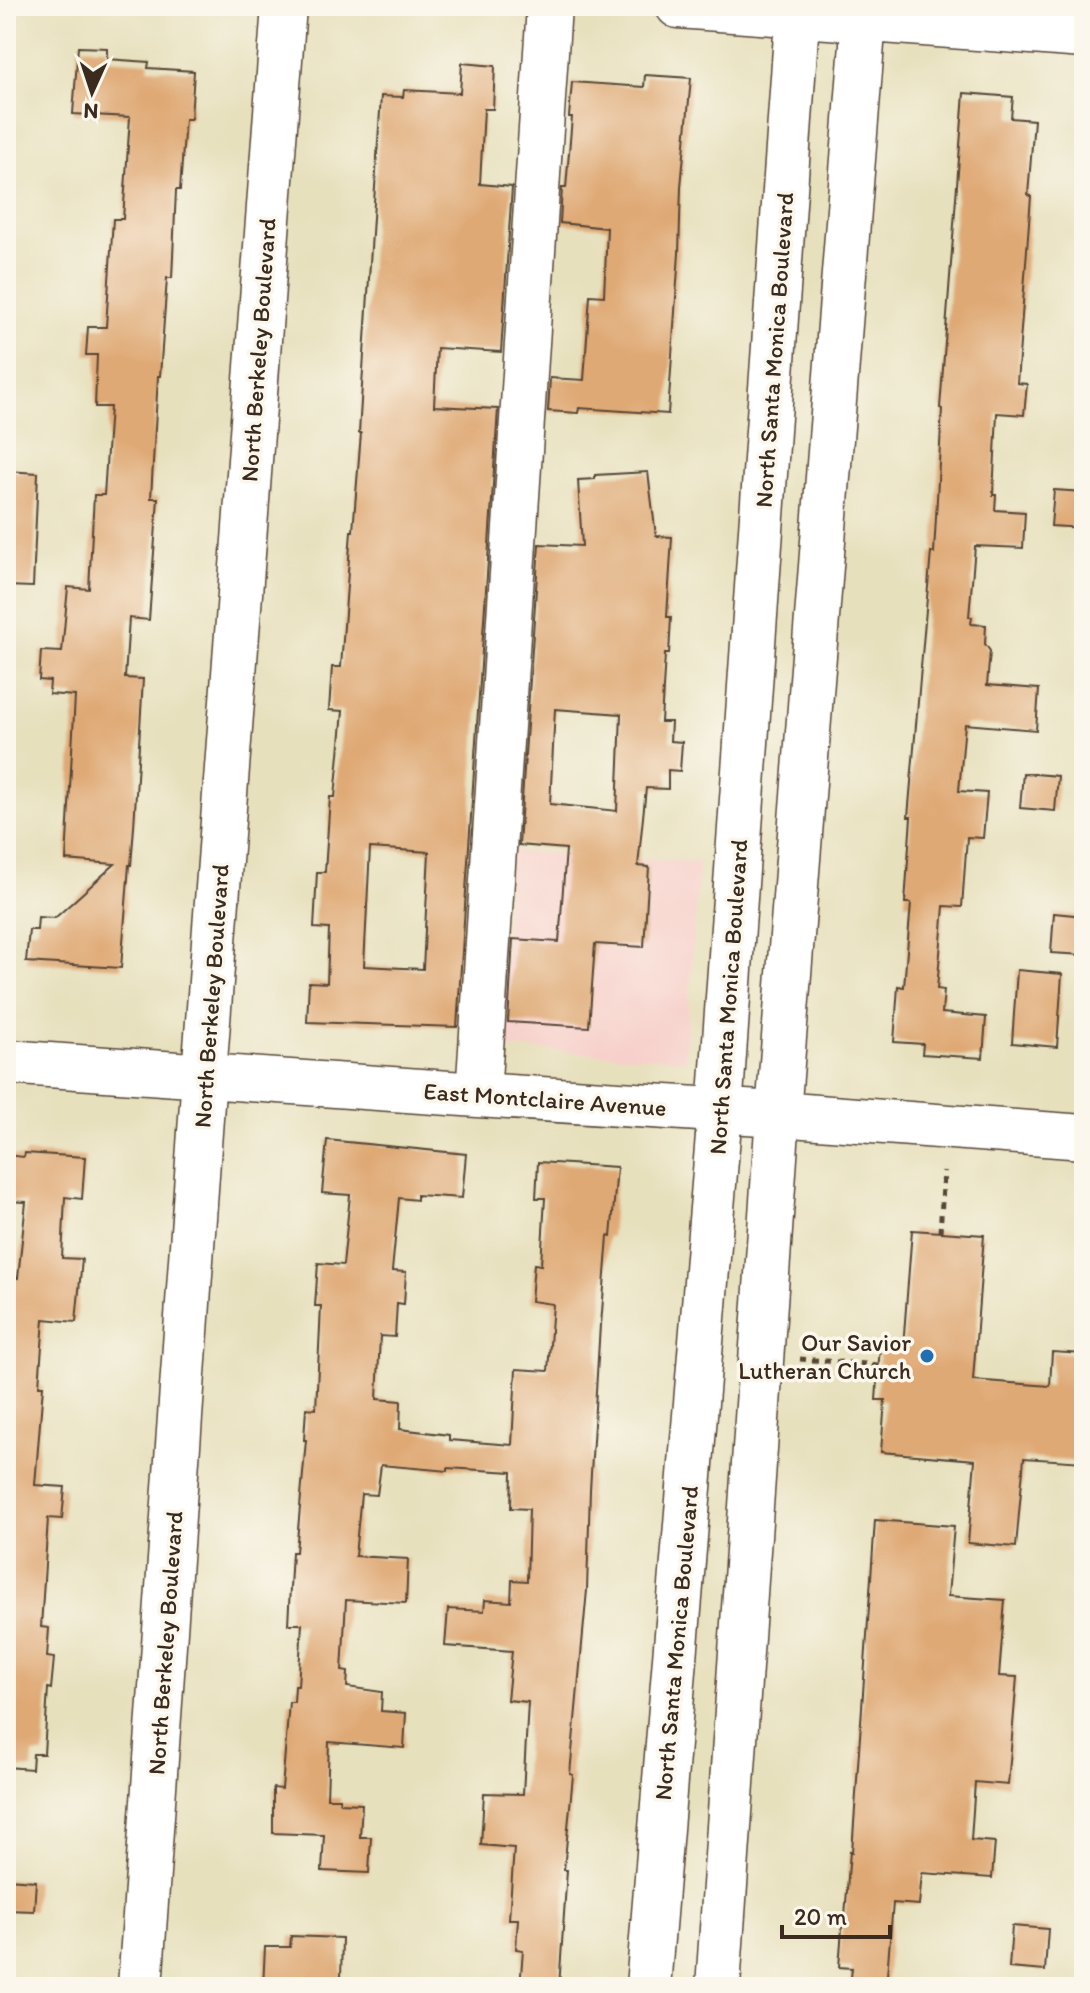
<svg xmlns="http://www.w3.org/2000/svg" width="1090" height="1993" viewBox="0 0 1090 1993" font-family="Itim,sans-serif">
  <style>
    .built { fill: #f7d0cb }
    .building { fill: #dfa975; fill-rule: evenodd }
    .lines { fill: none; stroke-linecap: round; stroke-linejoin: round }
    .minor-casing { stroke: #554536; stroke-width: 47 }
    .path { stroke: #554536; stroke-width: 5; stroke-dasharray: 6 6; stroke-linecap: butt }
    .minor { stroke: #fff; stroke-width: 44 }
    .poi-dot { fill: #1f6fb2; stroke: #fbf7ec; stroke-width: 3 }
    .labels { text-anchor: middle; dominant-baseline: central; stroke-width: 7; stroke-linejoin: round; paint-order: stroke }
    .street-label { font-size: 24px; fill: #3b2a1e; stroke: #fbf7ec }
    .poi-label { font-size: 24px; fill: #3b2a1e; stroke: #fbf7ec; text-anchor: end }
  </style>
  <rect width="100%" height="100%" fill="#fbf7ec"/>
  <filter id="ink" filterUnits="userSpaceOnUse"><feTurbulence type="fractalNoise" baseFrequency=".0125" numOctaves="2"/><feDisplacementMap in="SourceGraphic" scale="16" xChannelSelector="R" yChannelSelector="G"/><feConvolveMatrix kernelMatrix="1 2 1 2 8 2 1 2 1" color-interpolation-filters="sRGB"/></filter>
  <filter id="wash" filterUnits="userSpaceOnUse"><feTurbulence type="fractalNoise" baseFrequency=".006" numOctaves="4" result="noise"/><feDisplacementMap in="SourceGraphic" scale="32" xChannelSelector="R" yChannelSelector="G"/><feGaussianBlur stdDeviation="1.8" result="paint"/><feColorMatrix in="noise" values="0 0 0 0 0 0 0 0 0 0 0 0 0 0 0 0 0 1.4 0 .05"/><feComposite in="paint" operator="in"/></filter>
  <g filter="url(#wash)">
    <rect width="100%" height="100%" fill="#e7e0bd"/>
    <path class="built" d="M 509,851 L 699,862 L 685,1060 L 498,1047 Z"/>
    <g id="blocks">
      <path class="building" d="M 78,47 L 107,48 L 107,59 L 149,62 L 148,68 L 194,71 L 191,119 L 185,119 L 180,190 L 176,190 L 172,278 L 167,278 L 160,376 L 158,376 L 151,498 L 158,498 L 149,620 L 129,618 L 125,678 L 143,679 L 134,827 L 131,865 L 129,865 L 121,968 L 26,962 L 29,930 L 37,930 L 38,917 L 55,918 L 115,864 L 66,860 L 75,696 L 49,694 L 50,681 L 39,680 L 41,651 L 62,652 L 68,587 L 89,589 L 94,495 L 104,495 L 110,407 L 95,407 L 97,355 L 86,355 L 88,327 L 106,327 L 113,219 L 123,219 L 130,117 L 73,114 Z
        M 462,63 L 495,66 L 493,109 L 484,109 L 480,184 L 512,187 L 501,352 L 437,348 L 434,406 L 498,409 L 457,1027 L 307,1022 L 309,982 L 327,983 L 329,929 L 314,928 L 317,872 L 325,872 L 330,797 L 335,797 L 343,711 L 329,710 L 332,667 L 341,667 L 351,531 L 353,531 L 361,433 L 359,433 L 363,370 L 381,96 L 403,97 L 404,90 L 460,93 ZM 370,848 L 429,852 L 423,969 L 364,966 Z
        M 645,75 L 691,78 L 681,187 L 679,253 L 668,414 L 579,408 L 578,413 L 548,411 L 550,378 L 584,380 L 590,295 L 604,296 L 607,228 L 560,223 L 562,188 L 566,188 L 572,117 L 569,117 L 572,82 L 644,87 Z
        M 964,93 L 1013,97 L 1011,118 L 1034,120 L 1028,195 L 1031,196 L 1017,383 L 1027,384 L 1024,415 L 997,413 L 993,495 L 996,495 L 995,510 L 1025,512 L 1023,548 L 975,546 L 969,617 L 972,617 L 971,624 L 986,625 L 985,644 L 990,651 L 987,685 L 1039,689 L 1036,730 L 965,724 L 959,791 L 987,793 L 983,838 L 967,837 L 962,907 L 944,906 L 937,989 L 944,990 L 942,1013 L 986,1017 L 983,1058 L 922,1054 L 923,1044 L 894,1042 L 898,986 L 904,987 L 911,903 L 905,903 L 911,817 L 908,817 L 931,552 L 934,553 L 942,409 L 940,408 Z
        M 6,471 L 38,473 L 33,587 L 6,586 Z
        M 648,472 L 656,536 L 672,537 L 667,617 L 671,617 L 669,654 L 665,654 L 661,722 L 671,722 L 670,741 L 682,742 L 680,771 L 668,770 L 668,789 L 646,788 L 638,866 L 649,867 L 644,947 L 595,944 L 589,1027 L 508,1022 L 513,939 L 559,942 L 566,849 L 519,845 L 539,544 L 582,546 L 578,480 L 595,479 L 595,475 ZM 555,709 L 621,714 L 617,811 L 550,804 Z
        M 1054,490 L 1084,492 L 1084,528 L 1051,526 Z
        M 1023,773 L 1058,776 L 1055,811 L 1020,808 Z
        M 1054,913 L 1084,916 L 1084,955 L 1051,953 Z
        M 1017,970 L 1062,974 L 1057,1047 L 1012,1043 Z
        M 327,1140 L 466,1154 L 462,1198 L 417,1195 L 417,1200 L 399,1198 L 392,1271 L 406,1272 L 404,1304 L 397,1303 L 395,1337 L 380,1336 L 377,1399 L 401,1401 L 400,1429 L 449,1435 L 449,1440 L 512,1445 L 516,1369 L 548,1371 L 553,1304 L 531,1301 L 534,1264 L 541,1265 L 545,1198 L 536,1198 L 538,1162 L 617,1167 L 611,1237 L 608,1236 L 601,1325 L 600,1325 L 590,1490 L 587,1590 L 570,1774 L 573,1775 L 564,1870 L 567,1870 L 559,1987 L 520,1987 L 523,1950 L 516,1949 L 518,1919 L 509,1919 L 514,1848 L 481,1845 L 484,1793 L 523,1794 L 528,1702 L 507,1700 L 512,1651 L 445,1646 L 448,1609 L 484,1611 L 485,1600 L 511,1602 L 512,1580 L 527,1581 L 529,1509 L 511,1508 L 512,1472 L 448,1468 L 448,1471 L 381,1465 L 377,1495 L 361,1494 L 355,1556 L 408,1559 L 406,1603 L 346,1600 L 342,1671 L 348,1672 L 347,1687 L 382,1692 L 381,1711 L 406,1713 L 404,1748 L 329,1742 L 327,1798 L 340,1798 L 340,1803 L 362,1804 L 360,1837 L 371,1837 L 369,1873 L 322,1871 L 324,1835 L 273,1833 L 273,1788 L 282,1789 L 289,1702 L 294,1702 L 295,1686 L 298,1686 L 302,1624 L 288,1624 L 292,1552 L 296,1552 L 306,1440 L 304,1440 L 306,1408 L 316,1409 L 321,1306 L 315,1306 L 318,1263 L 343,1265 L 350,1195 L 322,1193 Z
        M 25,1153 L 85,1157 L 82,1199 L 65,1197 L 62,1258 L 82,1259 L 76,1322 L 44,1319 L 39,1386 L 43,1386 L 35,1485 L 65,1487 L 62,1519 L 48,1518 L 41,1627 L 49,1628 L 47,1657 L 54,1658 L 51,1689 L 48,1688 L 44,1754 L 33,1754 L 32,1769 L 6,1767 L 6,1282 L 12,1283 L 12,1277 L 18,1278 L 26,1202 L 6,1201 L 6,1155 L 24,1157 Z
        M 912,1230 L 984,1235 L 973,1380 L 1050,1386 L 1052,1352 L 1084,1354 L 1084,1462 L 1024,1458 L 1016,1547 L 968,1543 L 975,1460 L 881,1452 L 885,1400 L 876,1400 L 880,1346 L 903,1347 Z
        M 875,1520 L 954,1526 L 948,1596 L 1005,1600 L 999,1676 L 1017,1677 L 1008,1785 L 975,1782 L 971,1840 L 995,1842 L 992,1878 L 922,1873 L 919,1905 L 893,1903 L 886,1987 L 850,1987 L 852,1968 L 839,1967 L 843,1916 L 845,1916 L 850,1851 L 852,1852 Z
        M 6,1879 L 36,1881 L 34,1911 L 6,1910 Z
        M 1012,1926 L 1048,1929 L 1045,1971 L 1009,1968 Z
        M 291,1936 L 342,1938 L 341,1978 L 335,1978 L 335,1987 L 263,1987 L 265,1947 L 290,1947 Z"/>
    </g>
  </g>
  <g filter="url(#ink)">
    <use href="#blocks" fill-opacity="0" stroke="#554536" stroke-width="2"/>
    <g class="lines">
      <g class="minor-casing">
        <path id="minor" d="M 678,6 L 1084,36
          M 6,1062 L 478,1095 L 778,1114 L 1084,1137
          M 478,1095 L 549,6
          M 140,1987 L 204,1075 L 284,6
          M 648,1987 L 720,1111 L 798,6
          M 718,1987 L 778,1114 L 865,6"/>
      </g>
      <path class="path" d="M 940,1232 L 944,1171
        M 800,1359 L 879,1365"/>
      <use href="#minor" class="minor"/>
    </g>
  </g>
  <circle class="poi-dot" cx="927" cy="1356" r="8"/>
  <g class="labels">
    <g class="street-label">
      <text transform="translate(258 350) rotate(-86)">North Berkeley Boulevard</text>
      <text transform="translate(774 350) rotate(-86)">North Santa Monica Boulevard</text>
      <text transform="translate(211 996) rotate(-86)">North Berkeley Boulevard</text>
      <text transform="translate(728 997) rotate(-86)">North Santa Monica Boulevard</text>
      <text transform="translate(545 1099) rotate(4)">East Montclaire Avenue</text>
      <text transform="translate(165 1643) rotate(-86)">North Berkeley Boulevard</text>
      <text transform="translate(676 1643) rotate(-85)">North Santa Monica Boulevard</text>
    </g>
    <g class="poi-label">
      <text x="911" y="1342">Our Savior<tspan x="911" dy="28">Lutheran Church</tspan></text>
    </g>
  </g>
  <rect width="1090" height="1993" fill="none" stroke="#fbf7ec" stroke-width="32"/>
  <g transform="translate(92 92) rotate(183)" stroke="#fbf7ec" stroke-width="6" paint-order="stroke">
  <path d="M0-6L14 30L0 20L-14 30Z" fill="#3b2a1e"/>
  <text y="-12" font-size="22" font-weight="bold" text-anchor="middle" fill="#3b2a1e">N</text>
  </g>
  <path d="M782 1925v12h108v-12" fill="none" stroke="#3b2a1e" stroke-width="4"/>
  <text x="794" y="1925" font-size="24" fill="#3b2a1e" stroke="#fbf7ec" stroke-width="6" paint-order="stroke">20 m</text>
</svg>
